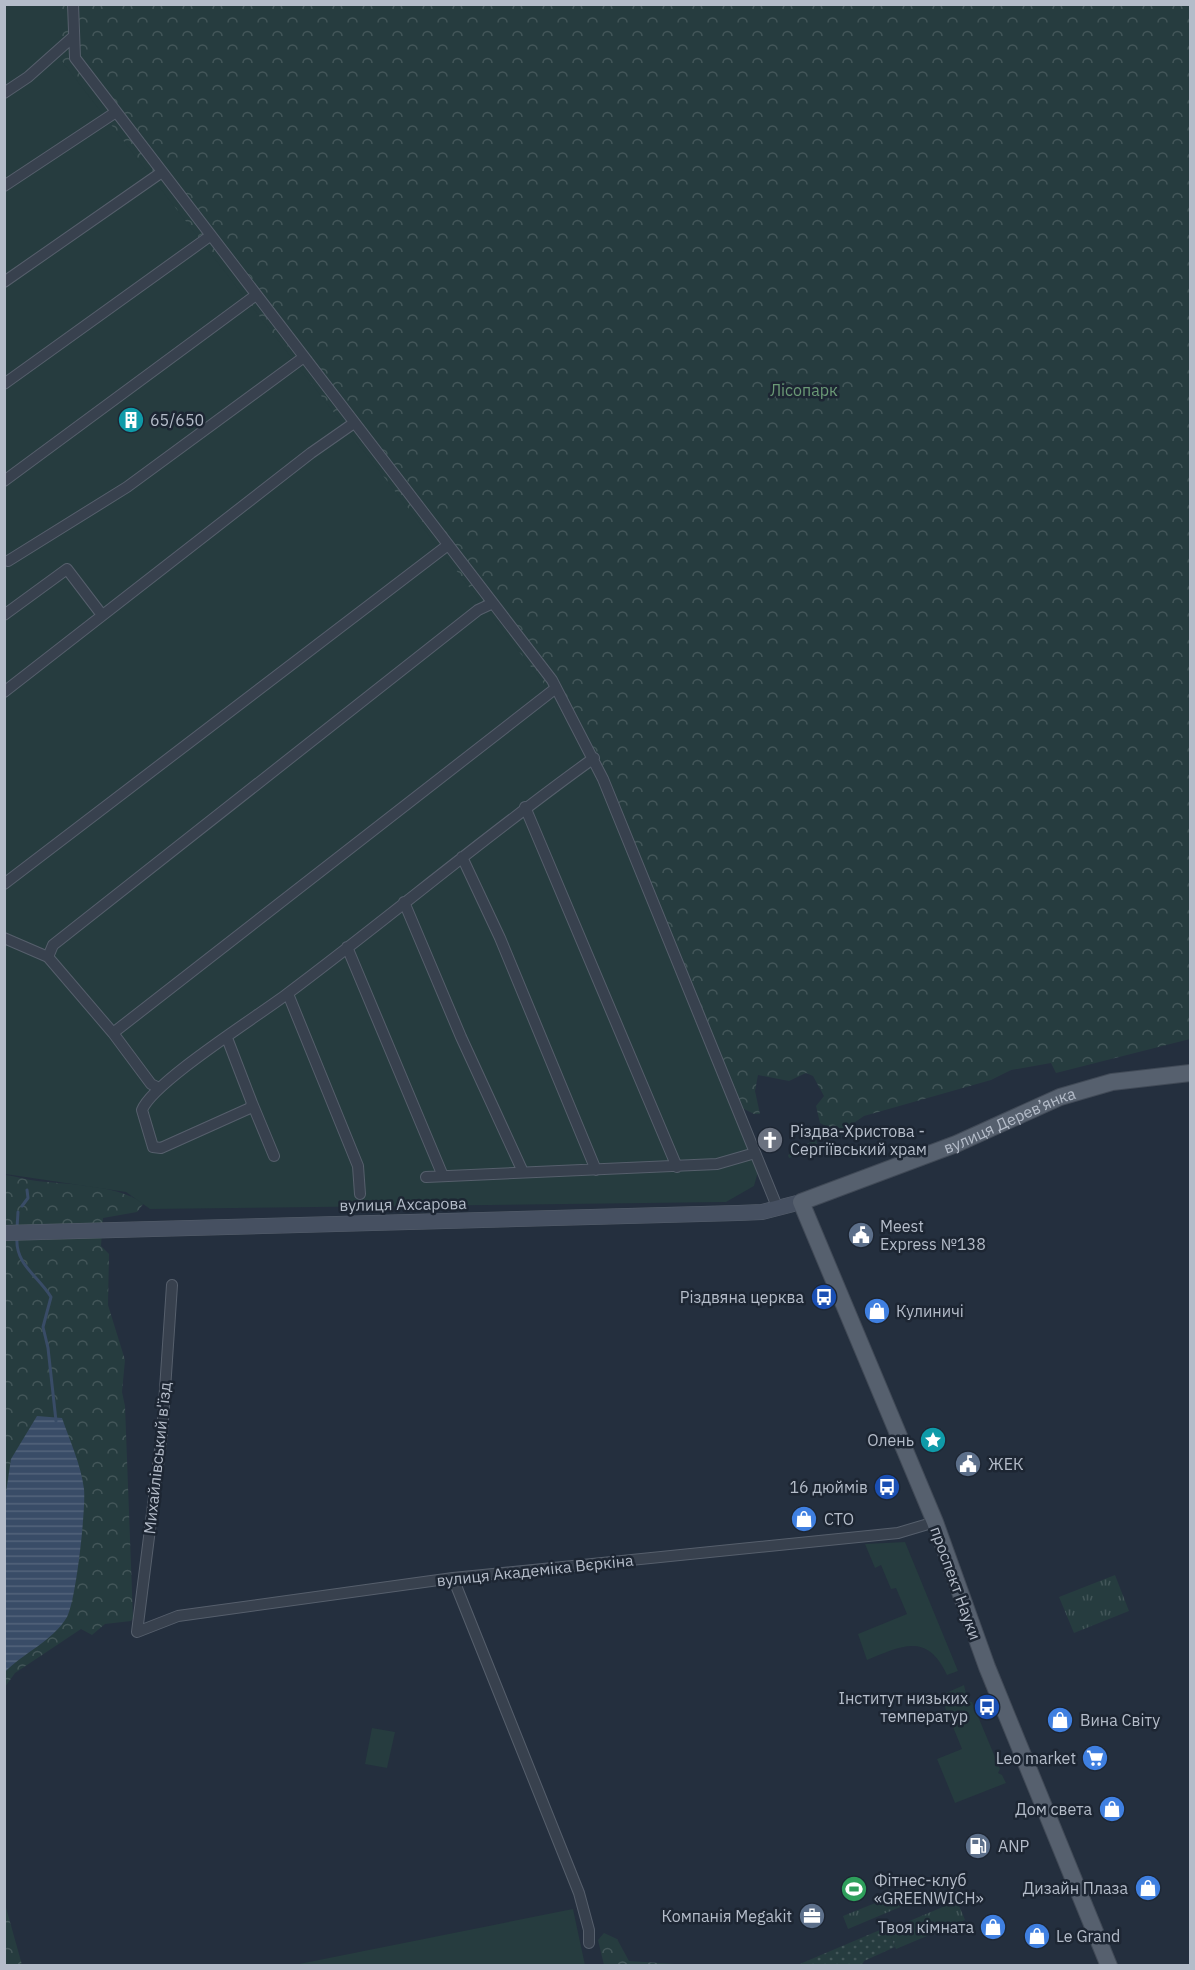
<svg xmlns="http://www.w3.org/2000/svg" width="1195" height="1970" viewBox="0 0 1195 1970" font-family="'IBM Plex Sans',sans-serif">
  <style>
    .grass { fill: url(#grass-dots) }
    .forest { fill: url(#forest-crowns) }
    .park { fill: url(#park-tufts) }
    .garden { fill: #263c3f }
    .water { fill: url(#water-rules) }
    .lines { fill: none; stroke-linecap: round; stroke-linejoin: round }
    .stream { stroke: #394c67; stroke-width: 3 }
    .street-casing { stroke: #565f6c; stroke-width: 12 }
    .secondary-casing { stroke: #565f6c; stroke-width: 16 }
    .primary-casing { stroke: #414a57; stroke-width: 18 }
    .street { stroke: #38414e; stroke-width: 10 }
    .secondary { stroke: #465061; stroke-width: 15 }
    .primary { stroke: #56606e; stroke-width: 16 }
    .labels { text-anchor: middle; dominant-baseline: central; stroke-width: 5; stroke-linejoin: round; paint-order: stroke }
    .park-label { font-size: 16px; fill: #6b9a76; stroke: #1d2633 }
    .poi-label { font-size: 16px; fill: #b4bcc9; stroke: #1d2633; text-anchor: start }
    .street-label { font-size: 16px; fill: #b4bcc9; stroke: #1d2633 }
  </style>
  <defs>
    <pattern id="grass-dots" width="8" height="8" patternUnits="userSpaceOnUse" patternTransform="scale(1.5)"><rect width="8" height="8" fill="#263c3f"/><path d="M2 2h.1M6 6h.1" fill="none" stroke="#435659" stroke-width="1.8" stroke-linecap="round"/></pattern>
    <pattern id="forest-crowns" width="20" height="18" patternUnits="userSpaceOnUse" patternTransform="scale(1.5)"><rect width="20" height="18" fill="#263c3f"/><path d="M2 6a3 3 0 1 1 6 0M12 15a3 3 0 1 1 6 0" fill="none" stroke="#435659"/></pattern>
    <pattern id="park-tufts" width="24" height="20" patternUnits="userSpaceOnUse" patternTransform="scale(1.5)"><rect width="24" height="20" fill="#263c3f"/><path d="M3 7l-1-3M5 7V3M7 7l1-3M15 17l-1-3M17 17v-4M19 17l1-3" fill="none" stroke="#435659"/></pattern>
    <pattern id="water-rules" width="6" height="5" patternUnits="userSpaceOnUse" patternTransform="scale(1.5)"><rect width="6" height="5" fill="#394c67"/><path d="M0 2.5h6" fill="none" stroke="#53647b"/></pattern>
  </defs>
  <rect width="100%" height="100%" fill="#242f3e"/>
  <path class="grass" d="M 816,1139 L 818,1147 L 789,1158 L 788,1155 Z
    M 887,1927 L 895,1947 L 864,1961 L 862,1965 L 795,1966 Z"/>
  <path class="forest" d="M 61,5 L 1190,5 L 1190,1039 L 1056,1073 L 1051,1063 L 1011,1070 L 991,1080 L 864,1116 L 839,1133 L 820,1123 L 816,1106 L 824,1096 L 813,1076 L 806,1073 L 789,1081 L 758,1075 L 755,1091 L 760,1114 L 754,1114 L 744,1109 L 738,1113 L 61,60 Z
    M 5,1175 C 16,1176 26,1180 37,1181 C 74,1185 111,1184 144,1203 L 137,1212 L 103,1218 L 101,1246 L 109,1254 L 108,1305 L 125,1360 L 122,1392 L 125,1406 L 133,1618 L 131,1621 L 105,1624 L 92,1635 L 81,1629 L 15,1673 L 5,1687 Z
    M 4,1904 L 5,1904 L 22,1965 L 5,1965 Z
    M 604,1933 L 617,1939 L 629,1961 L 690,1965 L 604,1965 L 598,1940 Z"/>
  <path class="park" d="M 1115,1575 L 1129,1611 L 1074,1633 L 1059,1597 Z
    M 900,1893 L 905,1905 L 848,1929 L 843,1916 Z
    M 957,1901 L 965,1920 L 896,1949 L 888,1930 Z"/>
  <path class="garden" d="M 61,4 L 61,60 L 548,689 L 592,764 L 758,1172 L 754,1186 L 726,1202 L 150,1209 L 126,1192 L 5,1174 L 4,5 Z
    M 905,1542 L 958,1671 L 947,1675 C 927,1632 902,1646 867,1660 L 858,1634 L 907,1614 L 896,1588 L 891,1589 L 881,1565 L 875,1568 L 865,1544 Z
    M 964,1685 L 968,1701 L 972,1702 L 1000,1769 L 998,1773 L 1002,1775 L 1006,1783 L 955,1803 L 937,1759 L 962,1749 L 942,1700 L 946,1693 Z
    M 372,1728 L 395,1732 L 387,1768 L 365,1764 Z
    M 573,1909 L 585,1965 L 294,1965 Z"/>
  <path class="water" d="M 37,1416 L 62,1418 C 70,1441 81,1465 84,1489 C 86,1509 76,1601 67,1617 C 53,1641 23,1653 5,1672 L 5,1499 L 11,1459 Z"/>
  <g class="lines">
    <path class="stream" d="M 22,1206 L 28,1198 L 27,1190
      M 17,1228 L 18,1212
      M 17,1238 C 15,1264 38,1276 51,1297 L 43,1327 L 48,1348 L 56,1421"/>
    <g class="street-casing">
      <path id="street" d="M 73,4 L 75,58 L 552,680 L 603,779 L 778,1209
        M 4,93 L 28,77 L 74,36
        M 4,186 L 116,112
        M 4,282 L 162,172
        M 4,384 L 210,236
        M 4,481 L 256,295
        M 8,561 L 127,487 L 304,357
        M 4,615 L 67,569 L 102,615
        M 4,692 L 311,453 L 354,423
        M 525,807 L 677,1167
        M 462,857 L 500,938 L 596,1170
        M 4,884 L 448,545
        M 404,902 L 461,1037 L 523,1172
        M 4,938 L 48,957 L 113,1033 L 151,1084 L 159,1088
        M 347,947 L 443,1176
        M 48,957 L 53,945 L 478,610 L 493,603
        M 288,994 L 358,1166 L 360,1194
        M 113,1033 L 556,688
        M 227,1038 L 252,1103 L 250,1108 L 161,1148 L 153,1147 L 142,1110 C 153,1082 258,1016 287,994 C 390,917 489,833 594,758
        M 252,1103 L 274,1156
        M 426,1177 L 717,1164 L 755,1153
        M 172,1285 L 162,1434 L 137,1632 L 178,1616 L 453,1578 L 898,1533 L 935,1522
        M 453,1578 L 579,1893 L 589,1930 L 589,1943"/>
    </g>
    <g class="secondary-casing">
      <path id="secondary" d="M 4,1233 L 738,1213 L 762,1212 L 801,1202"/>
    </g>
    <g class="primary-casing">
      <g id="primary">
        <path id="s1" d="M 1109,1966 L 987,1667 L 935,1522 L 801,1202 L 956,1144 L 1060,1097 L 1112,1082 L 1190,1073"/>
      </g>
    </g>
    <use href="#street" class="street"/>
    <use href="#secondary" class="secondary"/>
    <use href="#primary" class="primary"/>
  </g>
  <defs>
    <g id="building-disc" transform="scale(1.35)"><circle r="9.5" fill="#0f9aa8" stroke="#1d2633"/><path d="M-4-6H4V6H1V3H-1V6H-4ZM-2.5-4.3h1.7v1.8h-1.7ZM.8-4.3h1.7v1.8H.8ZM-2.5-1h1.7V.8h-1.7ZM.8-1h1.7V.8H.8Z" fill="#fff"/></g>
    <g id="church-disc" transform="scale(1.35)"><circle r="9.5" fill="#6b7280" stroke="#1d2633"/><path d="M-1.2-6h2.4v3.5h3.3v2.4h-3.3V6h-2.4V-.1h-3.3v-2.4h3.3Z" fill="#fff"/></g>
    <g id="civic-disc" transform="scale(1.35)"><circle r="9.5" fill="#5c6f8a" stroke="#1d2633"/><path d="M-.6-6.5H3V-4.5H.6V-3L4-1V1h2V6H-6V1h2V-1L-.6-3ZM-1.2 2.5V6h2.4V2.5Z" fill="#fff"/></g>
    <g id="bus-disc" transform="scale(1.35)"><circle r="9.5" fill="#1a4fb4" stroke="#1d2633"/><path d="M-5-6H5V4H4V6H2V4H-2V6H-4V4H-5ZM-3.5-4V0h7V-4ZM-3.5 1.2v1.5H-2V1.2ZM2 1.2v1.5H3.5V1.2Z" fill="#fff"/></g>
    <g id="shop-disc" transform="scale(1.35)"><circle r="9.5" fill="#3f7fe0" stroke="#1d2633"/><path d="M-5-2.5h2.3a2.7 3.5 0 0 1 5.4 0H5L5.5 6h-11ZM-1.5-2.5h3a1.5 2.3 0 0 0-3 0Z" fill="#fff"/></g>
    <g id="sight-disc" transform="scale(1.35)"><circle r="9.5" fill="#0f9aa8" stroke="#1d2633"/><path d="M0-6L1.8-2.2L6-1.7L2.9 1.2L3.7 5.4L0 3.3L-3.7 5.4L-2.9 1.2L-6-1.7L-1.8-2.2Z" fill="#fff"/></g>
    <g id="supermarket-disc" transform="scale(1.35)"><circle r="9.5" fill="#3f7fe0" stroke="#1d2633"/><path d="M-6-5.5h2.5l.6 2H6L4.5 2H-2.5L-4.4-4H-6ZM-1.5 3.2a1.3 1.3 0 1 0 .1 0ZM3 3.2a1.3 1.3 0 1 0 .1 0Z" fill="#fff"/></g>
    <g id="fuel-disc" transform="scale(1.35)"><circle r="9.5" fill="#5c6f8a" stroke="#1d2633"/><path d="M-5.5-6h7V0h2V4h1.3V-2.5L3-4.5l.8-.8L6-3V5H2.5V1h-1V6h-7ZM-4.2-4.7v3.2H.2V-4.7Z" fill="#fff"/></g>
    <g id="stadium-disc" transform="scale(1.35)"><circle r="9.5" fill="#2e9e5b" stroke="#1d2633"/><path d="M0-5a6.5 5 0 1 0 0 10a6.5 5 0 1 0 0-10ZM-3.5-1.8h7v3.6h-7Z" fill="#fff"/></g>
    <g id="office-disc" transform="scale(1.35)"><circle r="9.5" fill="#5c6f8a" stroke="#1d2633"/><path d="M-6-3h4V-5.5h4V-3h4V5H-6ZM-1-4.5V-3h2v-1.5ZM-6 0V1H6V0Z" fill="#fff"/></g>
  </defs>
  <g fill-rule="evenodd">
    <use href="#building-disc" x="131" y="420"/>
    <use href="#church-disc" x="770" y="1140"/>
    <use href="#civic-disc" x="861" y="1235"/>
    <use href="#bus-disc" x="824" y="1297"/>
    <use href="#shop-disc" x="877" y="1311"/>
    <use href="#sight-disc" x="933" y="1440"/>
    <use href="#civic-disc" x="968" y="1464"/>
    <use href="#bus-disc" x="887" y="1487"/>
    <use href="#shop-disc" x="804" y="1519"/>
    <use href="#bus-disc" x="987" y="1707"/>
    <use href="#shop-disc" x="1060" y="1720"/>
    <use href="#supermarket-disc" x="1095" y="1758"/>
    <use href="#shop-disc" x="1112" y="1809"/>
    <use href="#fuel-disc" x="978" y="1846"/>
    <use href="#shop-disc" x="1148" y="1888"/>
    <use href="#stadium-disc" x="854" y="1889"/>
    <use href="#office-disc" x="812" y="1916"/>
    <use href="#shop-disc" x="993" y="1927"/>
    <use href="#shop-disc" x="1037" y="1936"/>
  </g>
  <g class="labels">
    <g class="park-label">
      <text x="804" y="390">Лісопарк</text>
    </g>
    <g class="poi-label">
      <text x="150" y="420">65/650</text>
      <text x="790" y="1131">Різдва-Христова -<tspan x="790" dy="18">Сергіївський храм</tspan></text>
      <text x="880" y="1226">Meest<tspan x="880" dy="18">Express №138</tspan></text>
      <text x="804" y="1297" text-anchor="end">Різдвяна церква</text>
      <text x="896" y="1311">Кулиничі</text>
      <text x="914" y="1440" text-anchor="end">Олень</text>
      <text x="988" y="1464">ЖЕК</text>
      <text x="868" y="1487" text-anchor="end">16 дюймів</text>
      <text x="824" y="1519">СТО</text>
      <text x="968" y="1698" text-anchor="end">Інститут низьких<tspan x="968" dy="18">температур</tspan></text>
      <text x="1080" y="1720">Вина Світу</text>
      <text x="1076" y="1758" text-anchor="end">Leo market</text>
      <text x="1092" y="1809" text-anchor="end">Дом света</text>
      <text x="998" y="1846">ANP</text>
      <text x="874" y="1880">Фітнес-клуб<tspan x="874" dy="18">«GREENWICH»</tspan></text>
      <text x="1128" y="1888" text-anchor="end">Дизайн Плаза</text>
      <text x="792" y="1916" text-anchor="end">Компанія Megakit</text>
      <text x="974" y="1927" text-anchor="end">Твоя кімната</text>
      <text x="1056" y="1936">Le Grand</text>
    </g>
    <g class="street-label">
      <text stroke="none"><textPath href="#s1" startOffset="1048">вулиця Дерев’янка</textPath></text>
      <text transform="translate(403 1204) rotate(-1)">вулиця Ахсарова</text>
      <text transform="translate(157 1458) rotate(-84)">Михайлівський в'їзд</text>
      <text transform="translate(535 1570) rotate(-6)">вулиця Академіка Вєркіна</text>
      <text transform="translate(956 1583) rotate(70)">проспект Науки</text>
    </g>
  </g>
  <rect width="1195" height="1970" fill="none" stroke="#b4bcc9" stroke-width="12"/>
</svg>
